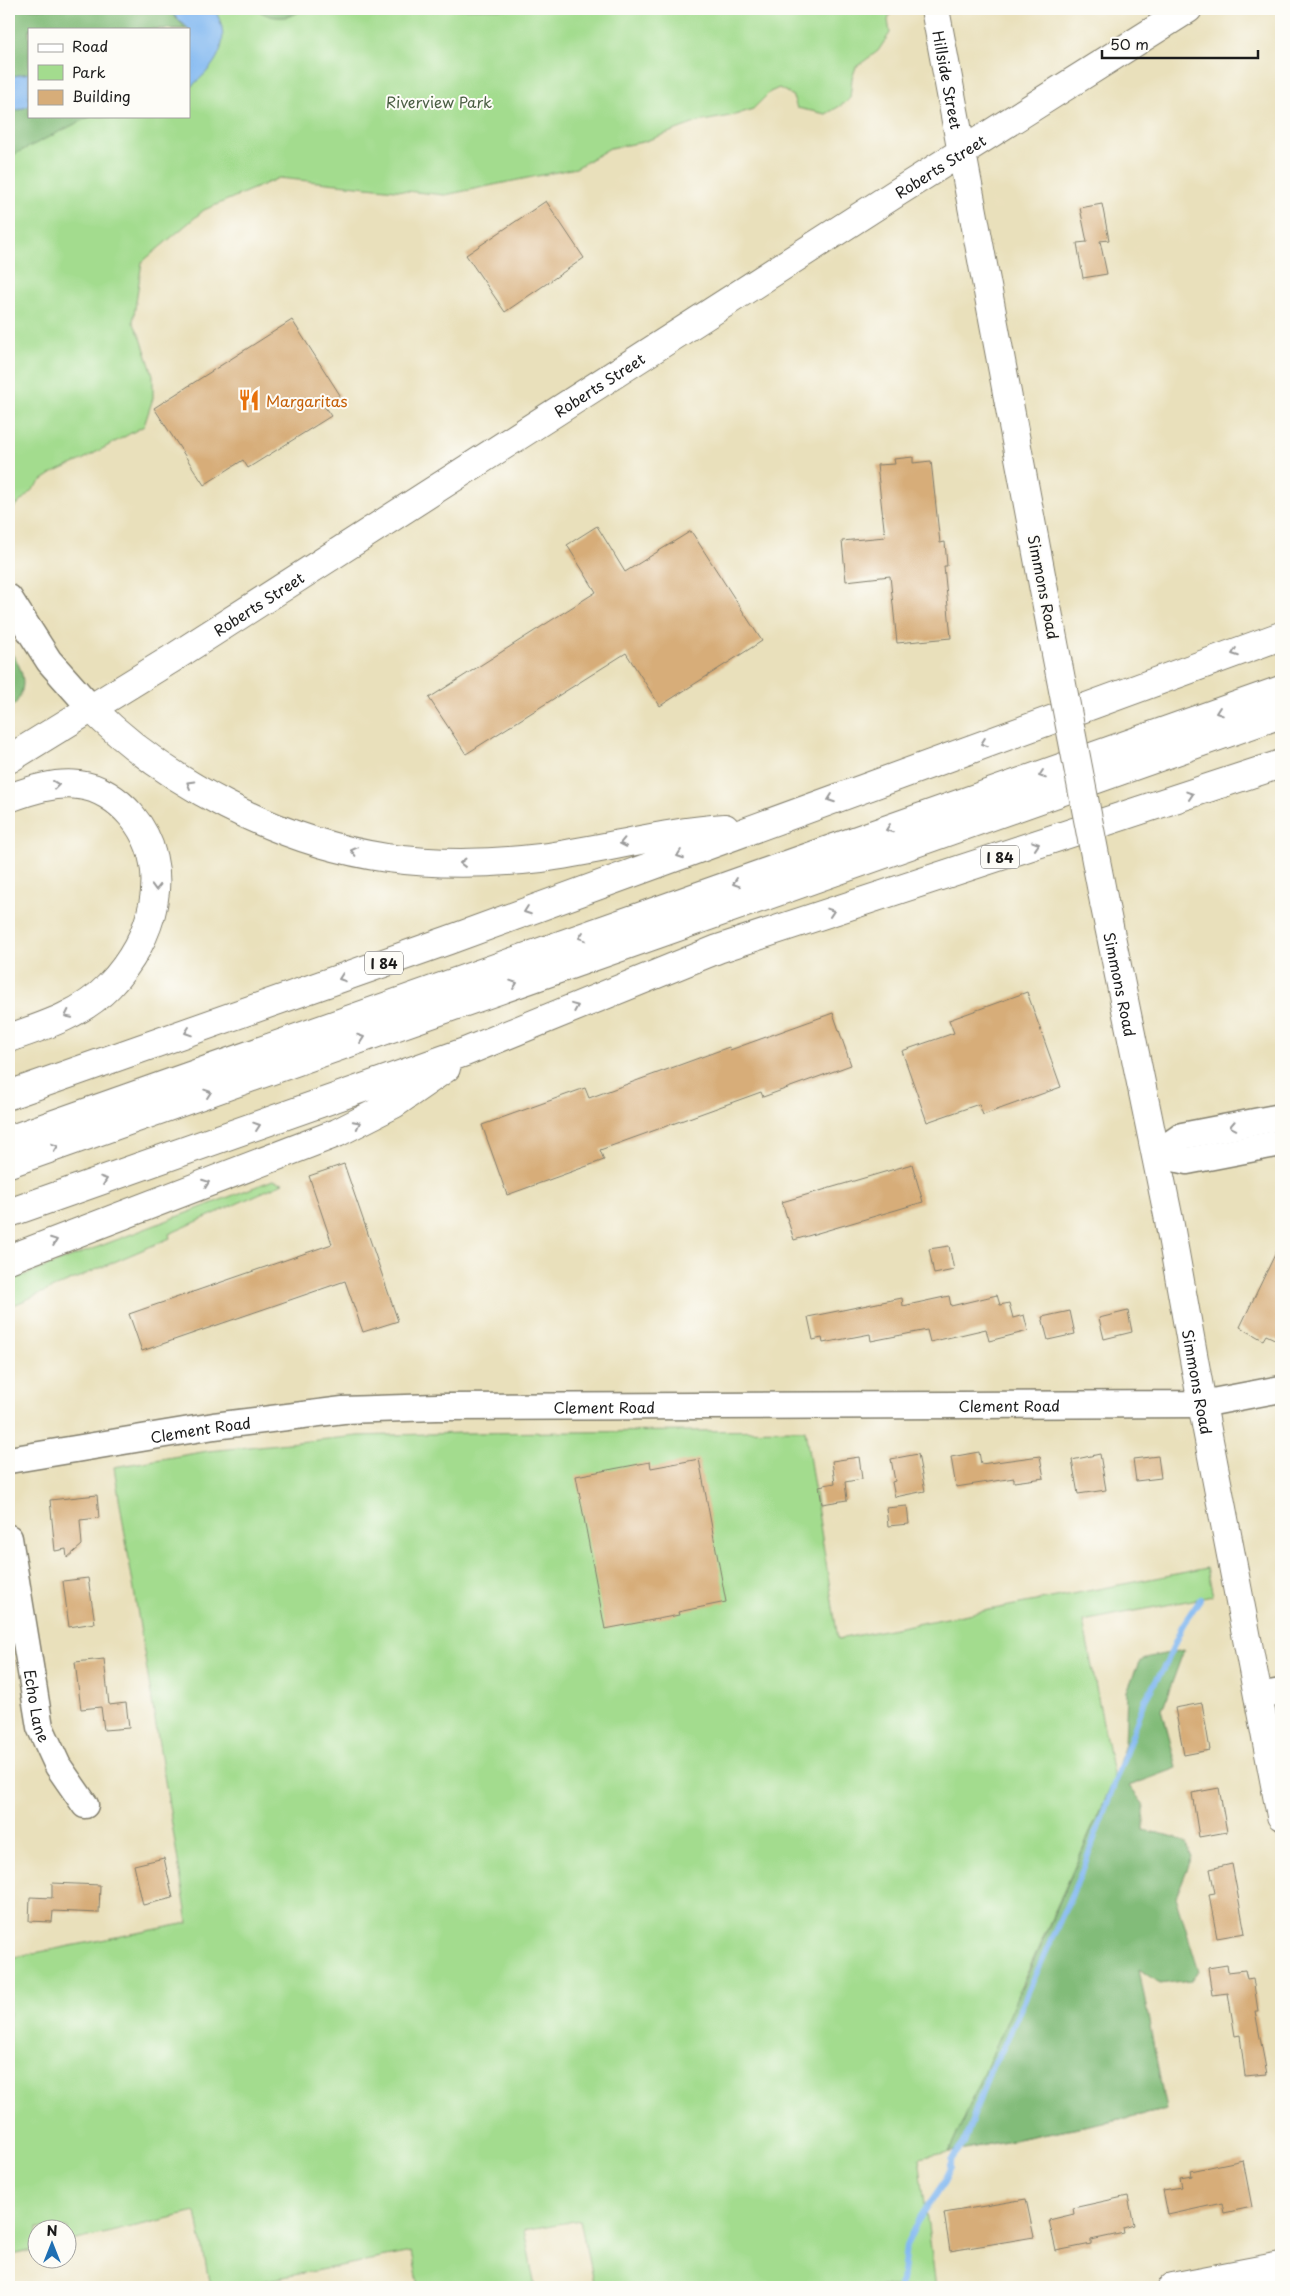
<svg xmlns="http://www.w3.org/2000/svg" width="1290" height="2296" viewBox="0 0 1290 2296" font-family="'Playpen Sans',sans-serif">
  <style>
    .green { fill: #a3dc8e; stroke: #607c55; fill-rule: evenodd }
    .forest { fill: #82bc79; stroke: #4f6c4a }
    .water { fill: #81b8f1; stroke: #4e6a86 }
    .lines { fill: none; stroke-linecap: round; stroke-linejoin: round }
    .stream { stroke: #81b8f1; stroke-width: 6 }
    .building { fill: #d7ad79 }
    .minor-casing { stroke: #827e6c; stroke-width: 29 }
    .major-casing { stroke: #827e6c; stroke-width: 30 }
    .highway-casing { stroke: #827e6c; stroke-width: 30 }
    .minor { stroke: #fff; stroke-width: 26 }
    .major { stroke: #fff; stroke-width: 28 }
    .highway { stroke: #fff; stroke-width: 28 }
    .major-bridge-casing { stroke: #827e6c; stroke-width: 30; stroke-linecap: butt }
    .major-bridge { stroke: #fff; stroke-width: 28 }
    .oneway { stroke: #999 }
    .labels { text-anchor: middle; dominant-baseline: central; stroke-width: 4; stroke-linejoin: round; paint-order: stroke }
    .shield { fill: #fdfcf7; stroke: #605f5e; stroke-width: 1 }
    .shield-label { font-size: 14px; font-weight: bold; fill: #1c1c1c }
    .street-label { font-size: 15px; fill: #1c1c1c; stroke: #fdfcf7 }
    .park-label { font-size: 15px; fill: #4b5f44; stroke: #fdfcf7 }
    .food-label { font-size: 15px; fill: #c56008; stroke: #fdfcf7; text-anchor: start }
  </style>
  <rect width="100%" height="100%" fill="#fdfcf7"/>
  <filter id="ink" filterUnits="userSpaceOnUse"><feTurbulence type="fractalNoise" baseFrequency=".02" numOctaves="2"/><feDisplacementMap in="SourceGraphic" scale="10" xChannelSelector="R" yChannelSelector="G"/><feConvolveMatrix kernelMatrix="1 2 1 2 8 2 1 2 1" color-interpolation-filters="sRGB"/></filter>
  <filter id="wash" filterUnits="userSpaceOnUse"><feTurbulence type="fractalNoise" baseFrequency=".0096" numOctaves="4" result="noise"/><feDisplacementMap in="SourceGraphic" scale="20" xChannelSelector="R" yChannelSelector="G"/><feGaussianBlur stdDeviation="1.12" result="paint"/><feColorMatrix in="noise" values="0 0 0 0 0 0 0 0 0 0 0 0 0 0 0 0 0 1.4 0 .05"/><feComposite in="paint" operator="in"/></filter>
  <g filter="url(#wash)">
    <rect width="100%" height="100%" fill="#e9e0bb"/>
    <path class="green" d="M 9,9 L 891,9 L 892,10 L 888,20 L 890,33 L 878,51 L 856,67 L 852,78 L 850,98 L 845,103 L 826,114 L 797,108 L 792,95 L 779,88 L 770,92 L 753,109 L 735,115 L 698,122 L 643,142 L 610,148 L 576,168 L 445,195 L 279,178 L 204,210 L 142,262 L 133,322 L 141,338 L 153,375 L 153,398 L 144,426 L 80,461 L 53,473 L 41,481 L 15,507 L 9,508 ZM 29,29 L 189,29 L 189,116 L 29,116 Z
      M 273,1180 L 283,1183 L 169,1234 L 170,1238 L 9,1307 L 9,1281 Z
      M 805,1430 L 838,1639 L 1207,1568 L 1213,1596 L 1083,1621 L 1114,1779 L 1019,1991 L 1166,2110 L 919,2158 L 936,2287 L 594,2287 L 580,2220 L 524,2230 L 535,2287 L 419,2287 L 412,2252 L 232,2287 L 210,2287 L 196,2212 L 68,2242 L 68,2228 L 38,2228 L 37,2249 L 9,2256 L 9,1958 L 188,1923 L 114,1467 L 208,1451 L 358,1436 L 464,1433 Z"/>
    <path class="forest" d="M 9,9 L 167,9 L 187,29 L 29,29 L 29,73 L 9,77 Z
      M 256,9 L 304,9 C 288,20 272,20 256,9 Z
      M 29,106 L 29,116 L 91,116 L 9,157 L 9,113 Z
      M 9,650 C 25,670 30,692 9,710 Z
      M 1184,1650 L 1162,1710 L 1177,1768 L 1129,1786 L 1144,1805 L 1144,1830 L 1175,1837 L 1186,1843 L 1192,1857 L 1176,1897 L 1199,1972 L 1190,1980 L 1160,1984 L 1139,1969 L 1166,2110 L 949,2152 L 1114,1779 L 1125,1744 L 1127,1691 L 1139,1662 L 1149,1657 Z"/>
    <path class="water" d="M 167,9 L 214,9 C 235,41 215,68 189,88 L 189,71 L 191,66 L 189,46 L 191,36 L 189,29 Z
      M 29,73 L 29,106 L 9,113 L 9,77 Z"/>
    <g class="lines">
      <path class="stream" d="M 899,2287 L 902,2282 L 906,2246 L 917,2222 L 944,2182 L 951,2168 L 951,2160 L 964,2143 L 990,2070 L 1002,2050 L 1083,1869 L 1145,1700 L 1167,1662 L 1182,1626 L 1200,1599"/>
    </g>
    <g id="blocks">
      <path class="building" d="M 546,201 L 584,258 L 505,312 L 466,255 Z
        M 1102,204 L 1109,240 L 1100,241 L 1107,274 L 1083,278 L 1077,243 L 1087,242 L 1080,208 Z
        M 292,320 L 340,395 L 324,406 L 331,416 L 248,468 L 243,460 L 204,485 L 154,408 Z
        M 913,457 L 913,463 L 931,461 L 940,543 L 945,542 L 947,566 L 944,566 L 951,638 L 897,643 L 890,576 L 846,581 L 842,541 L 885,537 L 877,465 L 895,464 L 894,459 Z
        M 597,526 L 625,572 L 691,531 L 762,641 L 660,706 L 626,653 L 466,754 L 429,698 L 596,592 L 567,545 Z
        M 1027,992 L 1061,1087 L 983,1115 L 979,1104 L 927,1122 L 902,1051 L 954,1033 L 949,1020 Z
        M 833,1013 L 851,1065 L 763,1097 L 761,1092 L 600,1150 L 604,1160 L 507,1195 L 482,1125 L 585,1088 L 589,1098 L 729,1047 L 730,1050 Z
        M 344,1164 L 398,1321 L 363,1332 L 345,1281 L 142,1351 L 129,1314 L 332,1244 L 309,1176 Z
        M 912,1164 L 923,1202 L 794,1240 L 782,1202 Z
        M 1281,1242 L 1281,1342 L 1266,1335 L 1263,1340 L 1240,1327 Z
        M 949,1246 L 954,1270 L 934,1274 L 929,1249 Z
        M 997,1295 L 1000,1305 L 1009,1303 L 1013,1318 L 1024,1315 L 1028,1331 L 989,1341 L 986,1329 L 930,1342 L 927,1330 L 871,1341 L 870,1334 L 823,1343 L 822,1338 L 813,1340 L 808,1317 L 902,1298 L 903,1306 L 949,1296 L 951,1306 Z
        M 1070,1311 L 1075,1334 L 1048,1340 L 1042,1317 Z
        M 1128,1311 L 1132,1332 L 1104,1339 L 1099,1318 Z
        M 979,1452 L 981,1464 L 1040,1456 L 1044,1478 L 1014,1482 L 1014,1478 L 956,1487 L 951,1457 Z
        M 918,1454 L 925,1491 L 895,1497 L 892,1482 L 895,1481 L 891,1459 Z
        M 1100,1454 L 1106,1490 L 1078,1494 L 1072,1460 Z
        M 1158,1456 L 1161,1478 L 1136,1481 L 1133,1459 Z
        M 859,1457 L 862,1479 L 845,1482 L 847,1500 L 822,1504 L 819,1486 L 835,1483 L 832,1461 Z
        M 699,1459 L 726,1602 L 678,1612 L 679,1615 L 605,1629 L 576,1476 L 650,1462 L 651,1468 Z
        M 97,1495 L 99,1518 L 80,1520 L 82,1545 L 67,1558 L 66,1549 L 55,1551 L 50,1500 Z
        M 907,1506 L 909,1524 L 888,1526 L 886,1508 Z
        M 88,1578 L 95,1623 L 69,1627 L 63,1581 Z
        M 104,1659 L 109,1705 L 126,1703 L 129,1728 L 104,1730 L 101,1707 L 81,1709 L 75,1662 Z
        M 1202,1703 L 1210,1750 L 1184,1755 L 1175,1708 Z
        M 1219,1788 L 1227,1832 L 1199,1837 L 1192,1793 Z
        M 164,1858 L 173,1898 L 143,1905 L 134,1865 Z
        M 1232,1864 L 1245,1933 L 1217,1938 L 1209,1894 L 1215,1893 L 1210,1869 Z
        M 52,1883 L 100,1885 L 99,1913 L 53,1911 L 52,1922 L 29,1921 L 30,1897 L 52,1898 Z
        M 1227,1965 L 1228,1972 L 1245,1970 L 1247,1979 L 1253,1978 L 1258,2011 L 1255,2011 L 1267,2074 L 1245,2076 L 1240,2035 L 1235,2036 L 1228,1993 L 1212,1995 L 1208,1968 Z
        M 1243,2160 L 1252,2207 L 1224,2213 L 1222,2203 L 1168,2215 L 1163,2190 L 1182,2187 L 1180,2178 L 1192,2176 L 1191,2171 Z
        M 1128,2196 L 1134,2225 L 1123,2228 L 1124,2233 L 1091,2240 L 1091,2244 L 1056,2251 L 1049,2220 L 1074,2214 L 1073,2208 Z
        M 1026,2199 L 1034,2237 L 950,2251 L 944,2213 Z"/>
    </g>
  </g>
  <g filter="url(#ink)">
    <use href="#blocks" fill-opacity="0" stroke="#827e6c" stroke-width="1"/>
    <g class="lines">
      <g class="minor-casing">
        <g id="minor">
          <path d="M 9,598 L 49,661 L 90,707"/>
          <path d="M 1156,1154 L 1182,1136 L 1281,1117"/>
          <path d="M 1156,1154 L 1187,1161 L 1281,1143"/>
          <path id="s1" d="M 9,1460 L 214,1426 L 343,1410 L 437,1407 L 1202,1404 L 1281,1389"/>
          <path id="s2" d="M 9,1538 L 40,1727 L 58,1766 L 85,1805"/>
          <path d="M 1258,1696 L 1281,1692"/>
        </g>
      </g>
      <g class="major-casing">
        <g id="major">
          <path id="s3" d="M 935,9 L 1052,633"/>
          <path id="s4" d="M 9,759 L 173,658 L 898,192 L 1188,9"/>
          <path id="s5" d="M 1104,902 L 1169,1220 L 1202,1404 L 1281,1816"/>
          <path d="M 1172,2287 L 1281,2266"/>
        </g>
      </g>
      <g class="highway-casing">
        <path id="highway" d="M 90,707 C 167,784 279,842 387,858 C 438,865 490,864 541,858 C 603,850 662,832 725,828
          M 9,798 C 31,790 55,782 79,785 C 99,787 118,800 131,815 C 176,868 153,940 109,986 C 82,1014 44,1026 9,1038
          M 9,1095 L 449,940 L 1281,636
          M 9,1140 L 1281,690
          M 9,1163 L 1281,714
          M 9,1213 L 465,1052 L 718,949 L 1281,764
          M 9,1259 L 337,1133 L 394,1104 L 446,1068"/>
      </g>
      <use href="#minor" class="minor"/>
      <use href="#major" class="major"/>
      <use href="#highway" class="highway"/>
      <g class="major-bridge-casing">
        <path id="major-bridge" d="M 1052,633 L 1104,902"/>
      </g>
      <use href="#major-bridge" class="major-bridge"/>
    </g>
    <defs><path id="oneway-chevron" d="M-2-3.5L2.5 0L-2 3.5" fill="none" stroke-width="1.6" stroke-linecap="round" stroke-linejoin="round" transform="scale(1.25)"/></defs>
    <g class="oneway">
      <use href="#oneway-chevron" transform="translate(1235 653) rotate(160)"/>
      <use href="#oneway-chevron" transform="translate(1219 712) rotate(161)"/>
      <use href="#oneway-chevron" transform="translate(984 743) rotate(160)"/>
      <use href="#oneway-chevron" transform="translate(1042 775) rotate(161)"/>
      <use href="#oneway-chevron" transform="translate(190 784) rotate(-150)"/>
      <use href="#oneway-chevron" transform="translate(56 785) rotate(-7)"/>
      <use href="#oneway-chevron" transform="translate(1190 795) rotate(-18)"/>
      <use href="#oneway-chevron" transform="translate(831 799) rotate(160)"/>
      <use href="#oneway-chevron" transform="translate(889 829) rotate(161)"/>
      <use href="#oneway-chevron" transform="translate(623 843) rotate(168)"/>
      <use href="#oneway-chevron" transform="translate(1036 845) rotate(-18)"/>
      <use href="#oneway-chevron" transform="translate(354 851) rotate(-167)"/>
      <use href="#oneway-chevron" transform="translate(680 855) rotate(160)"/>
      <use href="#oneway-chevron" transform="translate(463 863) rotate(180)"/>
      <use href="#oneway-chevron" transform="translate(736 883) rotate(161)"/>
      <use href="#oneway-chevron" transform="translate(156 887) rotate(92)"/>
      <use href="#oneway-chevron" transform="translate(527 911) rotate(160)"/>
      <use href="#oneway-chevron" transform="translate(831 912) rotate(-18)"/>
      <use href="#oneway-chevron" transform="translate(582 937) rotate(161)"/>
      <use href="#oneway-chevron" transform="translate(342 978) rotate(161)"/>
      <use href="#oneway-chevron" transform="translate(514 984) rotate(-19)"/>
      <use href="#oneway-chevron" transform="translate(575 1007) rotate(-22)"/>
      <use href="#oneway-chevron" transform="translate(68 1015) rotate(154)"/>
      <use href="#oneway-chevron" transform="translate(188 1032) rotate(161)"/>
      <use href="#oneway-chevron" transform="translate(361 1038) rotate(-19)"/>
      <use href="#oneway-chevron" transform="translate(208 1093) rotate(-19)"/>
      <use href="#oneway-chevron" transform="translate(357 1124) rotate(-27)"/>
      <use href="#oneway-chevron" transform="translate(257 1126) rotate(-19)"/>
      <use href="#oneway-chevron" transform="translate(1233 1126) rotate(169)"/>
      <use href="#oneway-chevron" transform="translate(55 1147) rotate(-19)"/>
      <use href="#oneway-chevron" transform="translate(104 1180) rotate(-19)"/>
      <use href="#oneway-chevron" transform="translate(206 1183) rotate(-21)"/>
      <use href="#oneway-chevron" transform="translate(54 1241) rotate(-21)"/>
    </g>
  </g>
  <defs>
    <g id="restaurant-bare" transform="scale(1.725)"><path d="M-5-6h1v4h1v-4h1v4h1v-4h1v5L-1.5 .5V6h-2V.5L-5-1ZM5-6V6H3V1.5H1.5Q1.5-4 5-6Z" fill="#e8710a" stroke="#fdfcf7" stroke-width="2.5" paint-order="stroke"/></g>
  </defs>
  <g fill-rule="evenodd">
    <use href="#restaurant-bare" x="249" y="400"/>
  </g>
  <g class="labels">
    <g class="shield">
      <rect x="981" y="845.5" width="38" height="23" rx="4"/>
      <rect x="365" y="951.5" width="38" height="23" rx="4"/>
    </g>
    <g class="shield-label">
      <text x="1000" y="857">I 84</text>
      <text x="384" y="963">I 84</text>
    </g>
    <g class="street-label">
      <text stroke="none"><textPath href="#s3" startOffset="72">Hillside Street</textPath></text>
      <text stroke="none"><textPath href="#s4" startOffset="1104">Roberts Street</textPath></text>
      <text stroke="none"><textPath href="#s4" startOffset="699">Roberts Street</textPath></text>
      <text transform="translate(1044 587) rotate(79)">Simmons Road</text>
      <text stroke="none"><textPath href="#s4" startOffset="294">Roberts Street</textPath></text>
      <text stroke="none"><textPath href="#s5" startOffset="84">Simmons Road</textPath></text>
      <text stroke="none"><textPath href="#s5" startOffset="489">Simmons Road</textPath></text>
      <text stroke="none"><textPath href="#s1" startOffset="1004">Clement Road</textPath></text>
      <text stroke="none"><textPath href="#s1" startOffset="599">Clement Road</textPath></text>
      <text stroke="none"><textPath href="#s1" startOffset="194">Clement Road</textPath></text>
      <text stroke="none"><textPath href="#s2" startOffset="170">Echo Lane</textPath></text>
    </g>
    <g class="park-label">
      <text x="439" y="101">Riverview Park</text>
    </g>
    <g class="food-label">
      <text x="266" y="400">Margaritas</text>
    </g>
  </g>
  <rect width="1290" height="2296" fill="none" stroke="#fdfcf7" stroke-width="30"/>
  <rect x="28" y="28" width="162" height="90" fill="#fdfcf7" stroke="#a3a29f"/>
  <rect x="38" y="44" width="25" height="8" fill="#ffffff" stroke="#a3a29f"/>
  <text x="72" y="52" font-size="15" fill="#1c1c1c">Road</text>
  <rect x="38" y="65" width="25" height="15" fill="#a3dc8e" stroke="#a3a29f"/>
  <text x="72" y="78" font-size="15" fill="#1c1c1c">Park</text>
  <rect x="38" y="90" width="25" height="15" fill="#d7ad79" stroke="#a3a29f"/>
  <text x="72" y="102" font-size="15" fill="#1c1c1c">Building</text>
  <g transform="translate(52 2244)"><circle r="24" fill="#fdfcf7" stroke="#a3a29f"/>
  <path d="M0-4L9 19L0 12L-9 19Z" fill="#1f6fb2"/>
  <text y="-8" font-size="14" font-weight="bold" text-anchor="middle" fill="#1c1c1c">N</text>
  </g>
  <path d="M1102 50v8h156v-8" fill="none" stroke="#1c1c1c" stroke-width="2.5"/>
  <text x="1110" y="50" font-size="15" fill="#1c1c1c" stroke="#fdfcf7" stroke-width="4" paint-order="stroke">50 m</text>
</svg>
